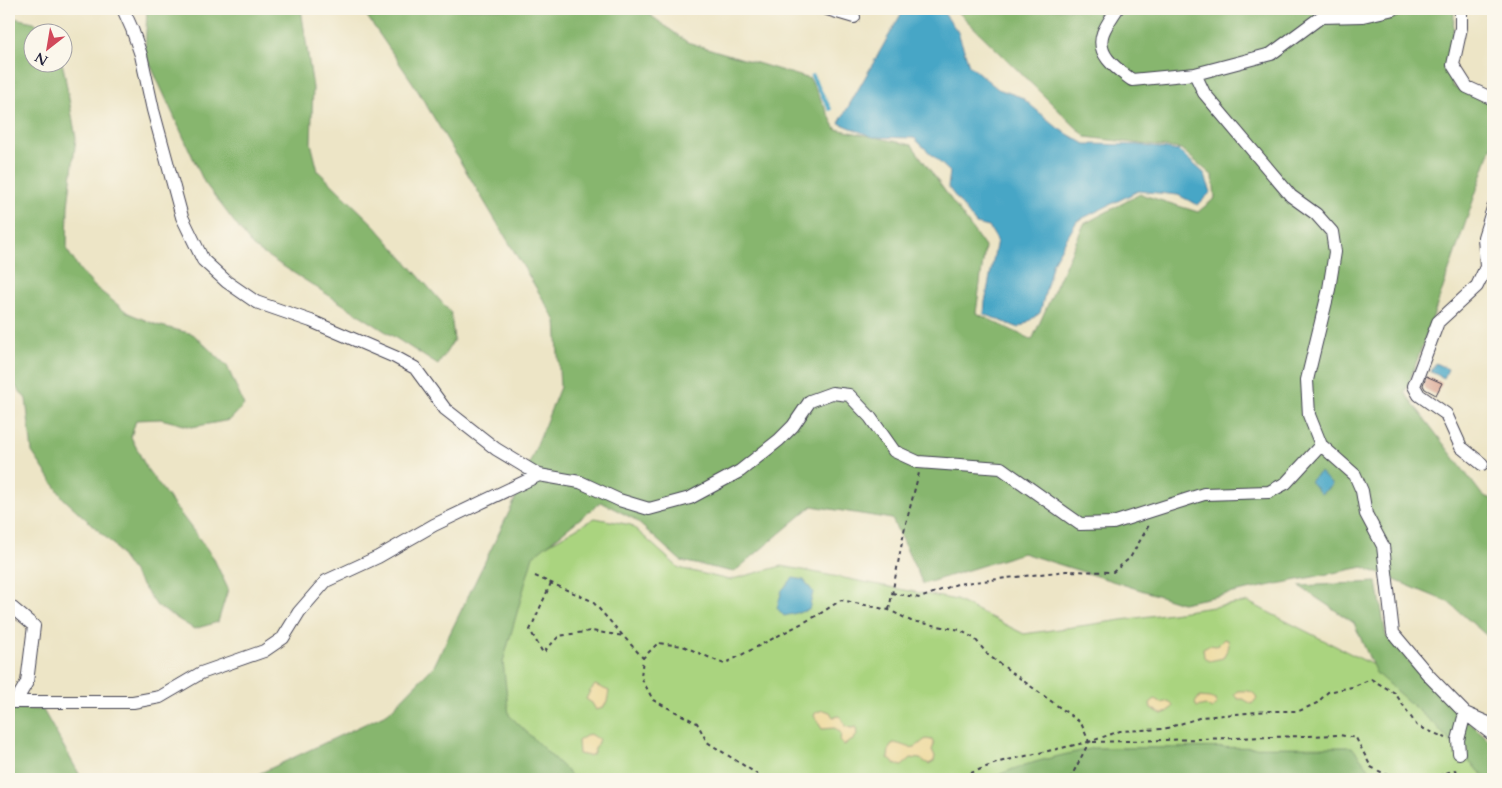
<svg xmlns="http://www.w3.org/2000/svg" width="1502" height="788" viewBox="0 0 1502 788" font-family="Cardo,serif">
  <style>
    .green { fill: #aad47f; stroke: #667b5d }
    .forest { fill: #87b66e; stroke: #546c54 }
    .sand { fill: #eeda9e; stroke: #887e6c }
    .water { fill: #47a6c6; stroke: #346480 }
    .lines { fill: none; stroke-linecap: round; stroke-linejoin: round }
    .stream { stroke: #47a6c6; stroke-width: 4 }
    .building { fill: #d3947f }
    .minor-casing { stroke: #403f50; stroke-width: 14 }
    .path { stroke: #403f50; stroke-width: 2; stroke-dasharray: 4 4; stroke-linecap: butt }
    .minor { stroke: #fff; stroke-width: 12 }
  </style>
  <rect width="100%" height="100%" fill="#fbf7ec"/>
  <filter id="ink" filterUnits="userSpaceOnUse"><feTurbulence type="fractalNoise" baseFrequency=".02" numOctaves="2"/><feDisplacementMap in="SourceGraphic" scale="10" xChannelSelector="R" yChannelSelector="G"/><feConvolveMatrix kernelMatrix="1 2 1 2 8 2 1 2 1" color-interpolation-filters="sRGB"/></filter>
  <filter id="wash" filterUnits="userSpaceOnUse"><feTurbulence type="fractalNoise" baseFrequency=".0096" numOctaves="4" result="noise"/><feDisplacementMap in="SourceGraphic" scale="20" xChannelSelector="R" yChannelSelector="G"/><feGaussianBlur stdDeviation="1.12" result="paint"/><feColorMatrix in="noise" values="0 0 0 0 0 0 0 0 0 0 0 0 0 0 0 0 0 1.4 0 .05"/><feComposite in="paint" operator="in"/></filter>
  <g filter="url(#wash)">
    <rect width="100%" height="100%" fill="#ede5c6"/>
    <path class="green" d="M 595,518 L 631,525 L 679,568 L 729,580 L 782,566 L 956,600 L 1024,634 L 1248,602 L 1389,673 L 1493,779 L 556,779 L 496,727 L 493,659 L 523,558 Z"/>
    <path class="forest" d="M 147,9 L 301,9 L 313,88 L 311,143 L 318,171 L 374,225 L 451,313 L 454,340 L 438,365 L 253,247 L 204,182 L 145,53 Z
      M 362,9 L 642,9 L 687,42 L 810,79 L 836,129 L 912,145 L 985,247 L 976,313 L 1032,340 L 1084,224 L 1140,194 L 1198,212 L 1215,198 L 1213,176 L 1181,149 L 1086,137 L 955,9 L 1454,9 L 1452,86 L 1493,105 L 1493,143 L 1434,314 L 1405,393 L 1483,496 L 1493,499 L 1493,641 L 1448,602 L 1363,567 L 1182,603 L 1023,553 L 923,584 L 892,519 L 812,506 L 734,572 L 681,561 L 634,519 L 601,502 L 533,556 L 503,662 L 509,715 L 575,779 L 248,779 L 388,713 L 434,666 L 514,502 L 560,387 L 556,321 L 413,83 Z
      M 9,17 L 34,22 L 46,32 L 32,32 L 32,62 L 62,63 L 64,71 L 76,138 L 68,206 L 67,250 L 80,270 L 94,286 L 128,313 L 157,325 L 193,334 L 227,366 L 244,405 L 230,420 L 192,427 L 161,419 L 136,420 L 131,437 L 147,469 L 213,557 L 228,589 L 218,622 L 194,629 L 157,606 L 113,544 L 63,498 L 32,452 L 26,399 L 9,378 Z
      M 1377,582 L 1386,636 L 1446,702 L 1493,743 L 1493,779 L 1488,779 L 1470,763 L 1436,726 L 1376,673 L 1354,623 L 1299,586 Z
      M 9,708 L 43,710 L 82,779 L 9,779 Z
      M 1352,747 L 1377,779 L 990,779 C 1021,763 1060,756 1094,748 Z"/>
    <path class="sand" d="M 1224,639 L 1228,640 L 1229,646 L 1223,658 L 1209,661 L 1204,657 L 1203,648 L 1209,645 L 1217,646 Z
      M 595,685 L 609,691 L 607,702 L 603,708 L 596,710 L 592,703 L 586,699 L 590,691 Z
      M 1237,691 C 1245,691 1253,689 1257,698 L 1252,704 L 1243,699 L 1238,699 L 1234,695 Z
      M 1199,697 L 1210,698 L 1215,700 L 1217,705 L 1212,709 L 1205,705 L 1197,707 L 1195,703 Z
      M 1155,699 L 1161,703 L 1169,701 L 1173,706 L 1169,711 L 1162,714 L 1151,708 L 1150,703 Z
      M 824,710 L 830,712 L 833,717 L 839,716 L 843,720 L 845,726 L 851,728 L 856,727 L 857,735 L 853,740 L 844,745 L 840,741 L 841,733 L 835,728 L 822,729 L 814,716 L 816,712 Z
      M 589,734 L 599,739 L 593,754 L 589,756 L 579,754 L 578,741 Z
      M 926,739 L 932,740 L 934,745 L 932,750 L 935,756 L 934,761 L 929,764 L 920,759 L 911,758 L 902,766 L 895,764 L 888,758 L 889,749 L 893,743 C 900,743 908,749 915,747 C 918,746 922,741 926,739 Z"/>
    <path class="water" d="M 904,9 L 941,9 L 958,32 L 969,65 L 998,89 L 1021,97 L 1059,129 L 1085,144 L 1139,145 L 1179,151 L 1204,173 L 1211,192 L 1198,205 L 1178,195 L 1138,191 L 1077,221 L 1053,262 L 1040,313 L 1019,328 L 984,314 L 985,302 L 997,240 L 989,227 L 976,224 L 948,187 L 950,172 L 914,138 L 873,137 L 839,123 Z
      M 1435,363 L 1448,369 L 1444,378 L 1431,372 Z
      M 1320,472 L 1332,485 L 1321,494 L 1310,481 Z
      M 793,578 L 804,580 L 813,592 L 809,610 L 784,616 L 777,608 L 782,590 Z"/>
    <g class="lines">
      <path class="stream" d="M 812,76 L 830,109"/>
    </g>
    <g id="blocks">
      <path class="building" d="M 1426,376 L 1442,383 L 1436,395 L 1425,389 L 1423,385 Z"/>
    </g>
  </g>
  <g filter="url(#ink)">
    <use href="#blocks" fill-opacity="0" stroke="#403f50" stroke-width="1"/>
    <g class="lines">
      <g class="minor-casing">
        <path id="minor" d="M 123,9 L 132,29 L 141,55 L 153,110 L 182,217 L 203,260 L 227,282 L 256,302 L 311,321 L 395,357 L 415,368 L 445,409 L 496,449 L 539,475 L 580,482 L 619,500 L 649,509 L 690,498 L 740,471 L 779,440 L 793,426 L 810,401 L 832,393 L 849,395 L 870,417 L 894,451 L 918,462 L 1001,468 L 1080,524 L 1113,523 L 1204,494 L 1269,492 L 1286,483 L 1321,445
          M 827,9 L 854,17
          M 1117,9 C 1112,17 1106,25 1103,33 C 1095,55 1117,69 1132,80 L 1195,74 L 1271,54 L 1321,17 L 1363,16 L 1394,9
          M 1461,9 L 1461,28 L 1453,65 L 1467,87 L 1493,99
          M 1195,74 L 1204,93 L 1291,196 L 1316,214 L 1332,232 L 1335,252 L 1329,289 L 1307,380 L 1309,415 L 1321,445 L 1355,475 L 1362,491 L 1366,514 L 1383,546 L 1393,633 L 1430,677 L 1465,713 L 1493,725
          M 1482,464 L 1461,447 L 1446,414 L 1419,395 L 1414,386 L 1438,322 L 1477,286 L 1486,267 L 1484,237 L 1493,208
          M 9,605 L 34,626 L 27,682 L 16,701
          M 9,702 L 133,702 L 160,697 L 201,673 L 264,651 L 283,638 L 299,612 L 326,581 L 378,557 L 434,525 L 539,475
          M 1459,753 L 1458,740 L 1465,713 L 1493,735"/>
      </g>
      <path class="path" d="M 535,576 L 592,601 L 643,658
        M 551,583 L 530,630 L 543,653 L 559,636 L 591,631 L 624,636
        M 892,593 L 920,598 L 957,584 L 1066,571 L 1113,572 L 1130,558 L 1149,525
        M 889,610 L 905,527 L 919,473
        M 1093,742 L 1340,735 L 1356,738 L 1371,767 L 1395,779
        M 963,776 L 999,762 L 1088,742
        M 765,779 L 707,742 L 697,723 L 653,700 L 641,677 L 643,658 L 658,643 L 683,646 L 724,664 L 818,615 L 841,600 L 889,610 L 911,621 L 960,630 L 975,639 L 988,655 L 1081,723 L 1089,742
        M 1070,779 L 1089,742 L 1120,731 L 1164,729 L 1202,717 L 1269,711 L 1299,711 L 1317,703 L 1328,692 L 1352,687 L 1371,679 L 1395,693 L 1417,726 L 1446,738
        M 1415,779 L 1435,777 L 1455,770 L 1468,779"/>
      <use href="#minor" class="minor"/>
    </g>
  </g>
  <rect width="1502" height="788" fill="none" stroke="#fbf7ec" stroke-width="30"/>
  <g transform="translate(48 48) rotate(211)"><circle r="24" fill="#fbf7ec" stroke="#a4a2a5"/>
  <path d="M0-4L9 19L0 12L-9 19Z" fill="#d1495b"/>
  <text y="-8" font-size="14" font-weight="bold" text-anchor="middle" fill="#22223b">N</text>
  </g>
</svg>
